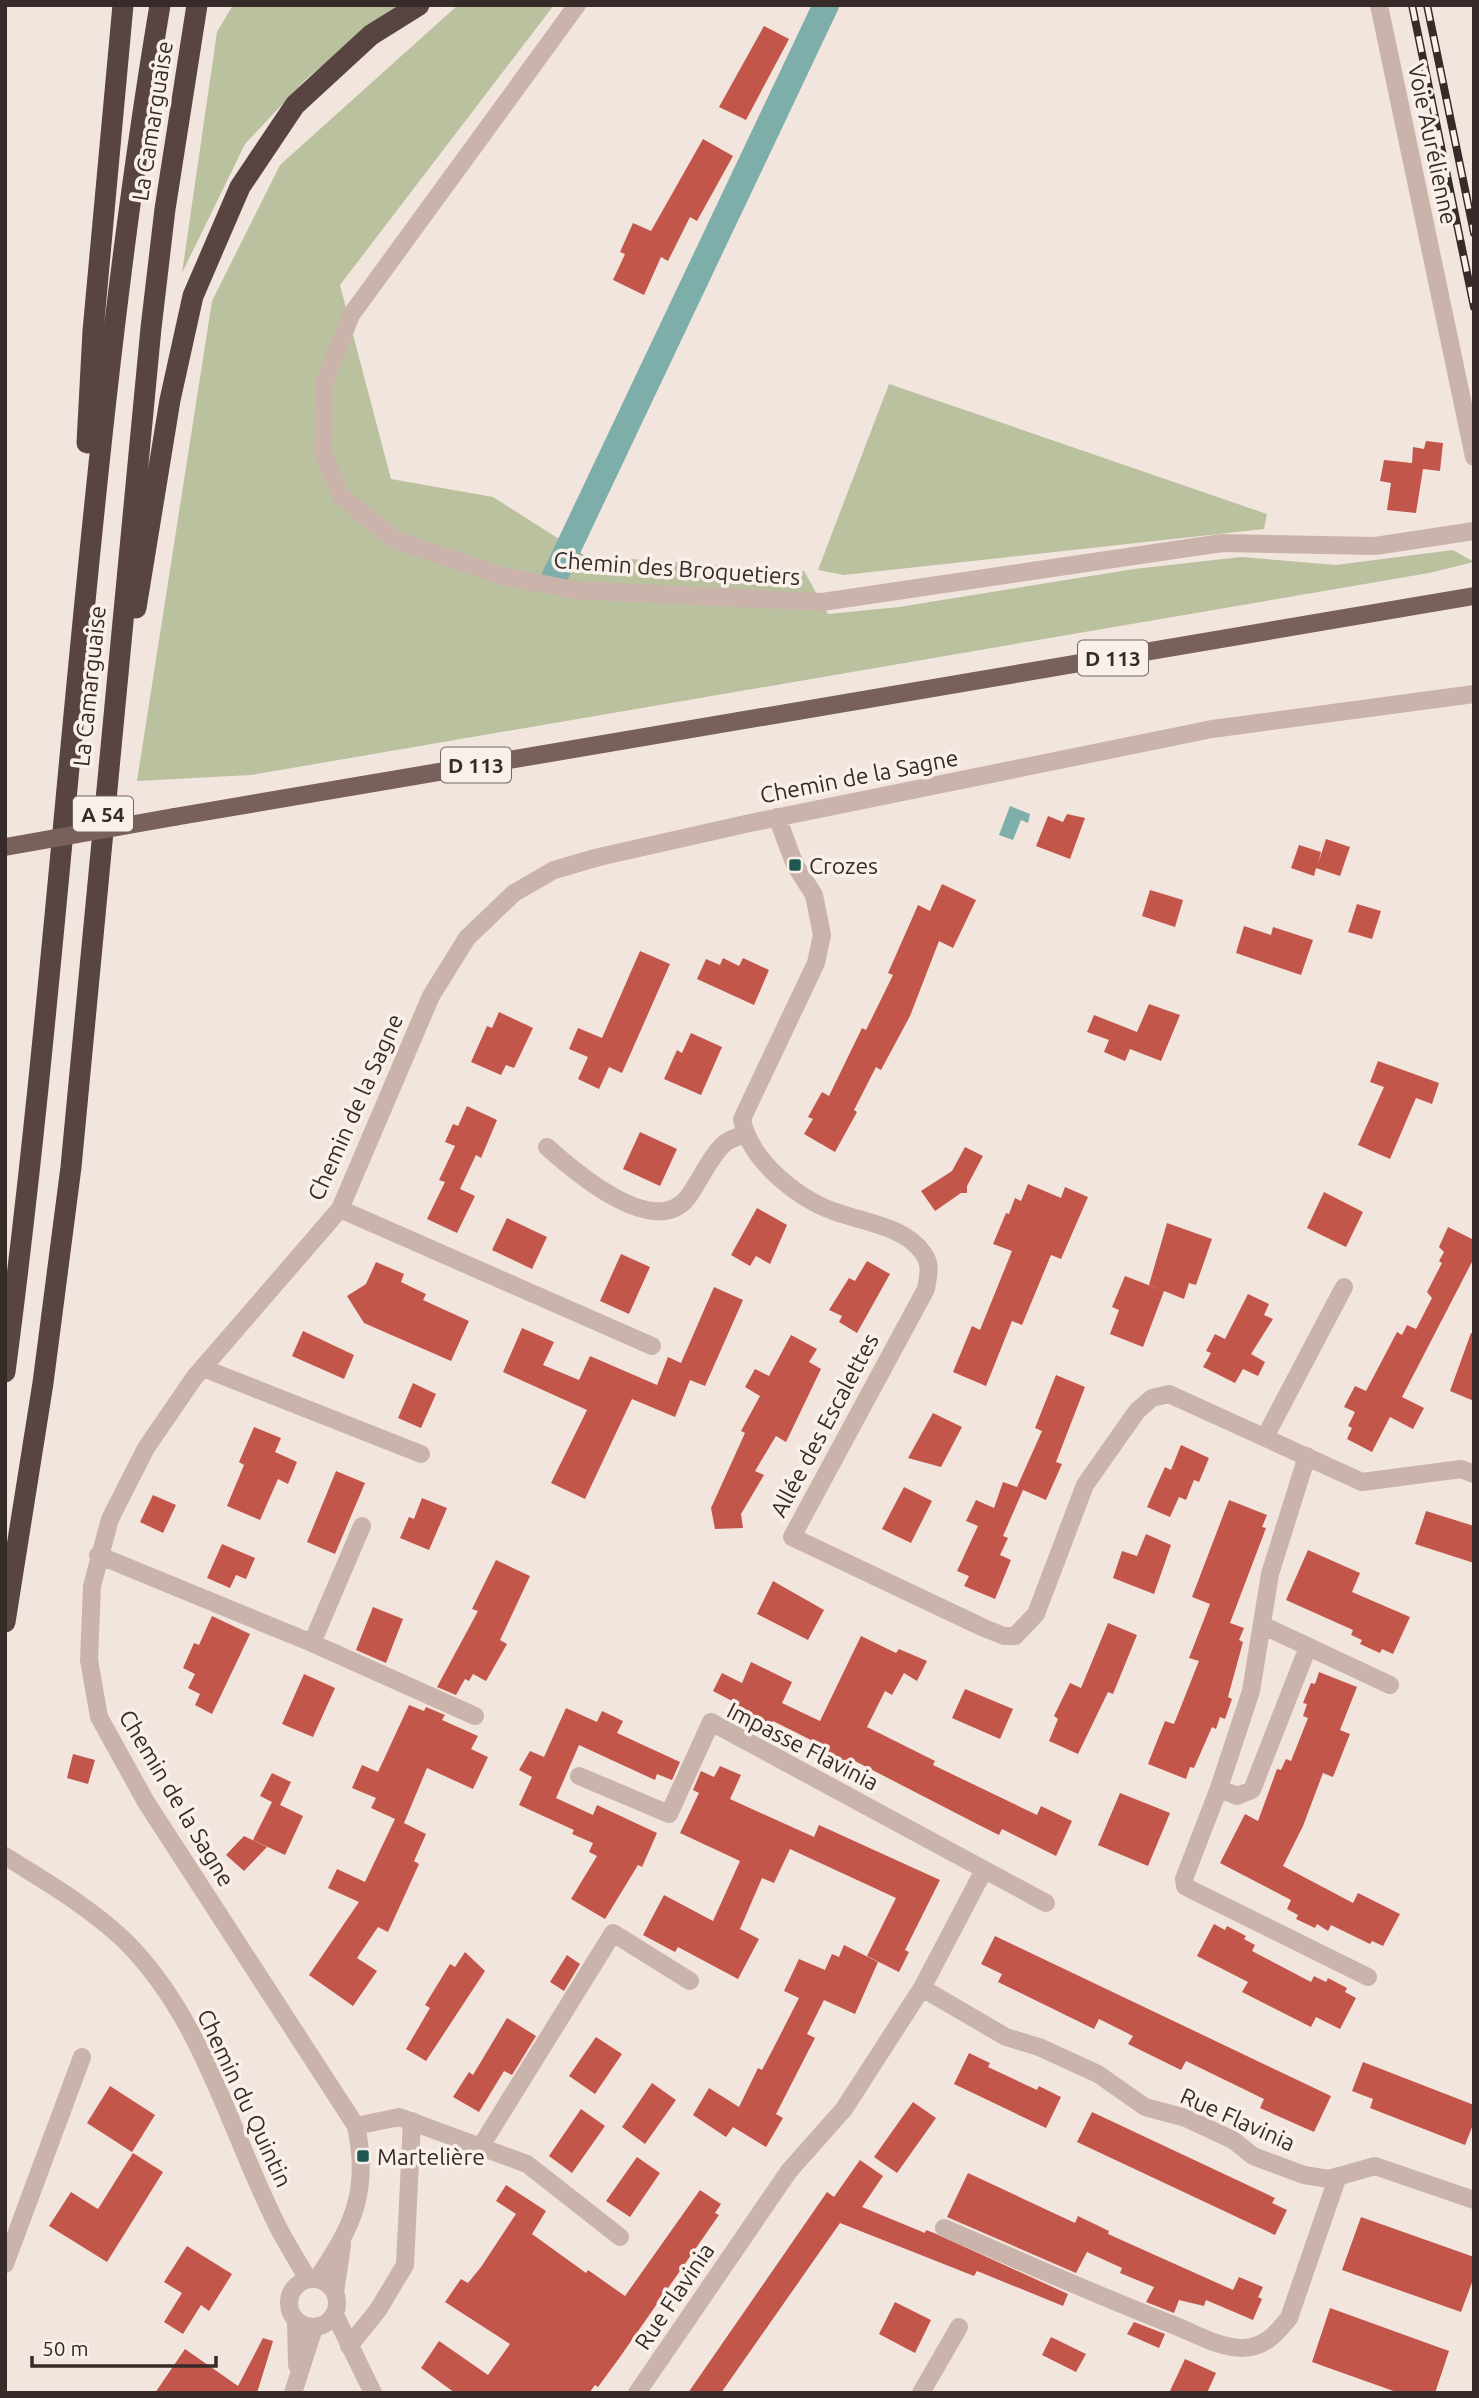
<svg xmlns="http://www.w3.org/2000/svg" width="1479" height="2398" viewBox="0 0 1479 2398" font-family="Ubuntu,sans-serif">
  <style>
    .green { fill: #bac19e }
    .water { fill: #7daea9 }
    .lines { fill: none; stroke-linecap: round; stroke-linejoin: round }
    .canal { stroke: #7daea9; stroke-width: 26 }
    .building { fill: #c3564b }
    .minor { stroke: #cab3aa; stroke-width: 18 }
    .tertiary { stroke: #cab3aa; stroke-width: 18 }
    .primary { stroke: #79605b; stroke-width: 18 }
    .motorway { stroke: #584440; stroke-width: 21 }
    .rail-casing { stroke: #372b29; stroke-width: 8 }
    .rail { stroke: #f9f0ea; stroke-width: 5; stroke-dasharray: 16; stroke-linecap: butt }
    .primary-bridge { stroke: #79605b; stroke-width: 18 }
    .poi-dot { fill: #1f5853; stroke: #f9f0ea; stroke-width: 2.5 }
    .labels { text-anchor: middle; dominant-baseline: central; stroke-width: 7; stroke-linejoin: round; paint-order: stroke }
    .shield { fill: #f9f0ea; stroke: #716663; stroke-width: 2 }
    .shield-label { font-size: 21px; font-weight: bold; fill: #372b29 }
    .street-label { font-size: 23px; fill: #372b29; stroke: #f9f0ea }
    .poi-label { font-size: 23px; fill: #372b29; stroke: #f9f0ea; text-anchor: start }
  </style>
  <rect width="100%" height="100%" fill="#f2e5de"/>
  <path class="green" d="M 233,5 L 398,5 L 306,79 L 245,144 L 182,273 L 217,32 Z
    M 458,5 L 554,5 L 340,285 L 391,479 L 493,497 L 586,556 L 804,571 L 828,614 L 899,607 L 1134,569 L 1241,557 L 1336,565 L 1453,550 L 1474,562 L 1429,573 L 251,775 L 137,781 L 212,301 L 280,165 Z
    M 889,384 L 1267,514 L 1264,529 L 844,575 L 818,570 Z"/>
  <path class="water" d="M 1010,806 L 1030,814 L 1028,823 L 1021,820 L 1013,840 L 999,835 Z"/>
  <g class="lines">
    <path class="canal" d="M 554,578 L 826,5"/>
  </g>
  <path class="building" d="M 764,26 L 789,39 L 746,120 L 719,107 Z
    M 703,139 L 733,156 L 697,221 L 690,217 L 668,261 L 661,257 L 644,295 L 613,280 L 625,254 L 620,252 L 633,223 L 651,231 Z
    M 1426,441 L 1443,443 L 1440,471 L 1423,469 L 1416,513 L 1387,510 L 1391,483 L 1380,481 L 1384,460 L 1412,463 L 1413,447 L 1424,449 Z
    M 1067,814 L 1085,818 L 1070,859 L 1036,846 L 1048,816 L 1063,822 Z
    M 1326,839 L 1350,847 L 1340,876 L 1316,868 L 1314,876 L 1291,868 L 1299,845 L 1321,852 L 1318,864 Z
    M 942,884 L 976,900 L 953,948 L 939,941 L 910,1016 L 881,1070 L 876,1067 L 854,1110 L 857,1112 L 835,1152 L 804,1134 L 813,1119 L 808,1117 L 822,1092 L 829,1096 L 862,1028 L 866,1030 L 893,975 L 888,973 L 918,905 L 930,911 Z
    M 1150,890 L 1183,900 L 1175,927 L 1142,916 Z
    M 1357,904 L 1381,911 L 1372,939 L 1348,932 Z
    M 1244,926 L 1271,935 L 1273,927 L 1313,940 L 1301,975 L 1236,953 Z
    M 640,951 L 670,964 L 622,1073 L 609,1067 L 599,1089 L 578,1079 L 588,1057 L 569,1049 L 578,1028 L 602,1038 Z
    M 723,958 L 739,966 L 743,958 L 769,970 L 754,1005 L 697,979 L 706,959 L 720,965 Z
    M 1149,1004 L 1180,1015 L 1161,1061 L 1130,1049 L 1125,1061 L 1104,1052 L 1109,1040 L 1087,1032 L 1094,1015 L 1137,1032 Z
    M 499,1012 L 533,1028 L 514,1068 L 506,1065 L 501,1075 L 471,1062 L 487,1026 L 492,1028 Z
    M 691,1033 L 722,1047 L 701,1095 L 664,1079 L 677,1050 L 682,1053 Z
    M 1378,1061 L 1439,1083 L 1432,1104 L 1416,1098 L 1390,1159 L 1358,1145 L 1384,1087 L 1370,1082 Z
    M 467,1106 L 497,1120 L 481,1158 L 476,1155 L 460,1189 L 475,1196 L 457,1233 L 427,1219 L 445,1182 L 439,1180 L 455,1146 L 445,1142 L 453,1124 L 458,1126 Z
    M 640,1132 L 677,1149 L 660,1186 L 623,1169 Z
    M 965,1147 L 983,1156 L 967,1186 L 967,1193 L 961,1193 L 935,1211 L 921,1191 L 952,1171 Z
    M 1028,1184 L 1061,1198 L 1065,1187 L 1088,1197 L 1061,1259 L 1051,1255 L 1022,1325 L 1012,1321 L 986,1386 L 953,1372 L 972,1326 L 980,1330 L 1012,1251 L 993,1244 L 1006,1213 L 1009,1214 L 1015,1198 L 1021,1201 Z
    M 1324,1192 L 1363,1212 L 1346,1247 L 1307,1228 Z
    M 757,1208 L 787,1225 L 770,1264 L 756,1256 L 750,1266 L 731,1255 Z
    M 507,1218 L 547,1237 L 532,1269 L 492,1250 Z
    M 1167,1223 L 1212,1239 L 1196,1285 L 1189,1283 L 1184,1299 L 1149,1285 Z
    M 1448,1227 L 1474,1240 L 1474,1258 L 1402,1397 L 1424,1408 L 1413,1429 L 1390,1417 L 1372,1452 L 1347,1439 L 1352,1428 L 1348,1426 L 1355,1412 L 1344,1407 L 1355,1386 L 1366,1391 L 1397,1332 L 1402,1335 L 1407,1325 L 1416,1329 L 1432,1298 L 1427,1292 L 1442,1263 L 1439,1261 L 1444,1252 L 1439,1247 Z
    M 621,1254 L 650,1267 L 629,1314 L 600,1301 Z
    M 867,1261 L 890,1274 L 857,1333 L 839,1322 L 842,1316 L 829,1310 L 849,1278 L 855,1281 Z
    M 376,1262 L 404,1274 L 401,1282 L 426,1294 L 423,1300 L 469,1321 L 451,1361 L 364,1323 L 347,1296 L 366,1284 Z
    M 1125,1276 L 1164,1291 L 1143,1347 L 1110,1334 L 1119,1310 L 1112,1307 Z
    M 714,1287 L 743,1300 L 705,1386 L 690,1380 L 675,1417 L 632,1399 L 585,1499 L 551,1483 L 587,1410 L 503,1372 L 522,1328 L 554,1342 L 543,1365 L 579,1380 L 590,1356 L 657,1385 L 668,1357 L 681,1363 Z
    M 1248,1294 L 1269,1304 L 1264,1315 L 1273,1319 L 1251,1354 L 1265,1362 L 1258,1376 L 1243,1369 L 1235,1383 L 1203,1367 L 1211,1353 L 1206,1351 L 1215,1334 L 1225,1339 Z
    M 303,1331 L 354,1355 L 344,1379 L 292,1356 Z
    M 1471,1333 L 1474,1334 L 1474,1401 L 1450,1391 Z
    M 791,1335 L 817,1349 L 809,1362 L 821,1369 L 786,1442 L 776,1436 L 755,1471 L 764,1475 L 741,1514 L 743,1528 L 715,1529 L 711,1508 L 745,1433 L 741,1431 L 760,1396 L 745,1387 L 755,1369 L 769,1376 Z
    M 1056,1375 L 1085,1387 L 1056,1462 L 1062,1464 L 1046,1500 L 1023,1490 L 1003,1536 L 1008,1538 L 1000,1555 L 1011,1560 L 995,1599 L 964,1586 L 969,1576 L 957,1571 L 978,1526 L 966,1521 L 976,1500 L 994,1508 L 1003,1482 L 1017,1487 L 1042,1431 L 1035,1428 Z
    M 413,1383 L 436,1394 L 421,1428 L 398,1418 Z
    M 933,1413 L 962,1427 L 941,1467 L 908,1458 Z
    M 254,1427 L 281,1438 L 275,1452 L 297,1462 L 288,1484 L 278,1479 L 260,1520 L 227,1506 L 244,1465 L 239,1462 Z
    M 1181,1445 L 1209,1458 L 1199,1482 L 1194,1480 L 1186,1500 L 1179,1497 L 1170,1517 L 1147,1507 L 1165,1467 L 1171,1470 Z
    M 336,1471 L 365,1483 L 335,1554 L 307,1542 Z
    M 904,1487 L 932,1501 L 911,1543 L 882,1529 Z
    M 153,1495 L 176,1505 L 163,1533 L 140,1522 Z
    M 422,1498 L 447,1508 L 429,1550 L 400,1538 L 409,1517 L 414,1519 Z
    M 1229,1500 L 1267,1515 L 1262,1527 L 1266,1528 L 1230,1623 L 1244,1628 L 1239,1640 L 1243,1642 L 1228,1697 L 1232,1699 L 1225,1719 L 1220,1717 L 1216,1729 L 1212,1727 L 1194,1768 L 1190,1767 L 1186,1779 L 1148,1764 L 1165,1721 L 1174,1724 L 1199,1661 L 1189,1658 L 1210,1604 L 1192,1597 Z
    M 1426,1511 L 1474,1526 L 1474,1563 L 1415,1544 Z
    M 1146,1534 L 1171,1545 L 1154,1594 L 1113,1578 L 1122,1551 L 1137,1556 Z
    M 222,1544 L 255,1558 L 246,1579 L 236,1575 L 230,1588 L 207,1578 Z
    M 1308,1550 L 1360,1573 L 1352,1592 L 1410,1617 L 1393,1654 L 1382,1649 L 1380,1653 L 1360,1644 L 1362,1640 L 1351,1635 L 1353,1630 L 1286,1600 Z
    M 496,1560 L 530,1576 L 500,1640 L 507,1644 L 486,1681 L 473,1674 L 469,1681 L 465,1679 L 456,1695 L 437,1687 L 478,1611 L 472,1609 Z
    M 773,1581 L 824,1610 L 808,1640 L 757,1614 Z
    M 373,1607 L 403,1619 L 386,1663 L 356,1650 Z
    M 212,1616 L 250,1634 L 212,1714 L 195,1705 L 200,1694 L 188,1688 L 195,1674 L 183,1668 L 194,1643 L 199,1645 Z
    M 1108,1623 L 1137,1635 L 1113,1694 L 1108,1692 L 1078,1754 L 1049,1741 L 1058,1719 L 1054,1716 L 1070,1683 L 1081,1688 Z
    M 861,1636 L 896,1653 L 899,1649 L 927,1661 L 917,1681 L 904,1673 L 892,1695 L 885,1691 L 867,1727 L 935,1761 L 933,1765 L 1037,1815 L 1041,1806 L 1072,1821 L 1056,1856 L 1002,1829 L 999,1835 L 979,1825 L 851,1759 L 849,1763 L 809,1743 L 811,1740 L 773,1721 L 771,1724 L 731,1704 L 732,1701 L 713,1691 L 722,1673 L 742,1683 L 751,1662 L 792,1682 L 782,1703 L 820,1721 Z
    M 1319,1672 L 1357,1687 L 1340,1730 L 1350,1734 L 1333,1777 L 1323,1773 L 1303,1826 L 1283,1866 L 1353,1903 L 1358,1893 L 1400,1914 L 1383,1946 L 1372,1941 L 1370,1944 L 1331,1925 L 1328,1931 L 1317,1924 L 1315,1928 L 1296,1919 L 1298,1915 L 1287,1909 L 1291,1900 L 1220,1863 L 1245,1814 L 1258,1821 L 1277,1769 L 1281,1770 L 1286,1759 L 1291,1761 L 1308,1718 L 1303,1716 L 1307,1704 L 1303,1703 L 1311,1683 L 1315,1684 Z
    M 304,1674 L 335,1688 L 313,1737 L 282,1724 Z
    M 965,1689 L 1013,1709 L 1000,1739 L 952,1718 Z
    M 409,1705 L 424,1711 L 426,1707 L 445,1715 L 442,1720 L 478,1736 L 471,1749 L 488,1757 L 473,1789 L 427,1768 L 404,1823 L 426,1834 L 414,1861 L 419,1864 L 388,1932 L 378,1927 L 357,1958 L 377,1971 L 353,2006 L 309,1975 L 359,1902 L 328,1888 L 337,1869 L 365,1882 L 395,1819 L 371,1808 L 376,1798 L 352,1788 L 362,1765 L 378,1772 Z
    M 566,1708 L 597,1722 L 602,1711 L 623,1721 L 617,1733 L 680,1762 L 672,1780 L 657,1774 L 655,1780 L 579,1745 L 556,1798 L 593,1815 L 597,1805 L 657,1833 L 642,1867 L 638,1865 L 605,1919 L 571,1899 L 597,1856 L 589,1852 L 593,1843 L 572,1834 L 574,1830 L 519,1805 L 532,1777 L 519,1770 L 530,1751 L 544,1757 Z
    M 73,1754 L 95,1760 L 88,1784 L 67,1778 Z
    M 720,1766 L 741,1775 L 730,1799 L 814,1837 L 819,1825 L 940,1880 L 905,1950 L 909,1952 L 899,1972 L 867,1956 L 896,1898 L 790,1849 L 774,1883 L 762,1878 L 740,1929 L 759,1939 L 738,1979 L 678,1947 L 675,1952 L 643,1935 L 664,1895 L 713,1921 L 740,1861 L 680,1833 L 699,1793 L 693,1790 L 701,1771 L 714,1777 Z
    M 272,1773 L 291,1782 L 280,1805 L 303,1816 L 285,1855 L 253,1840 L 272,1802 L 260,1796 Z
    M 1120,1793 L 1170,1813 L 1148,1866 L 1098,1845 Z
    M 244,1836 L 267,1847 L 244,1871 L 226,1855 Z
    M 1214,1924 L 1225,1930 L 1227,1926 L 1246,1936 L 1244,1939 L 1255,1945 L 1252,1951 L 1311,1982 L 1314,1976 L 1326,1982 L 1328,1978 L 1347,1988 L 1345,1992 L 1356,1998 L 1340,2029 L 1316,2017 L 1311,2027 L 1242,1992 L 1248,1982 L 1197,1956 Z
    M 995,1936 L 1331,2096 L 1314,2132 L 1260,2108 L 1264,2099 L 1186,2061 L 1181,2070 L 1128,2044 L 1133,2036 L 1099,2019 L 1094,2029 L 998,1982 L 1002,1974 L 981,1964 Z
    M 844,1945 L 878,1962 L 855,2014 L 824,2000 L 807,2034 L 815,2038 L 776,2114 L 783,2118 L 766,2147 L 733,2127 L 726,2137 L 693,2115 L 709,2088 L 739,2107 L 758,2068 L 762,2070 L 774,2047 L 799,1998 L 784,1991 L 799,1959 L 825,1970 L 832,1954 L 839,1957 Z
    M 465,1952 L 485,1971 L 426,2061 L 406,2049 L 430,2008 L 425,2005 L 450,1964 L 455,1967 Z
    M 567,1955 L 580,1964 L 564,1991 L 550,1982 Z
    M 507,2018 L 536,2036 L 512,2075 L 504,2071 L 479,2112 L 453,2097 L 469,2072 L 473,2075 Z
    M 596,2037 L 622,2054 L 595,2094 L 569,2076 Z
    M 969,2053 L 990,2063 L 988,2067 L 1037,2090 L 1039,2086 L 1061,2097 L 1046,2128 L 954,2084 Z
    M 1363,2062 L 1474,2105 L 1474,2122 L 1465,2145 L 1370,2108 L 1373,2099 L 1352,2091 Z
    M 652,2083 L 676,2100 L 645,2144 L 622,2127 Z
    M 110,2086 L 155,2115 L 132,2152 L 87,2123 Z
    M 913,2102 L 936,2118 L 897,2173 L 874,2157 Z
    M 581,2109 L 605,2126 L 572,2173 L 549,2156 Z
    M 1092,2112 L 1275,2198 L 1272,2203 L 1287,2210 L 1275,2235 L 1077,2142 Z
    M 133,2153 L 163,2172 L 107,2262 L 49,2226 L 71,2192 L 98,2209 Z
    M 637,2157 L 660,2173 L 630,2217 L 606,2201 Z
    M 860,2160 L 883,2176 L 862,2207 L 925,2233 L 926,2230 L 934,2233 L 1068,2294 L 1063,2306 L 977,2271 L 974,2276 L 840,2223 L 721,2393 L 688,2393 L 827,2192 L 834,2197 Z
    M 968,2173 L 1075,2223 L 1078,2216 L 1109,2231 L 1108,2234 L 1233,2290 L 1239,2277 L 1263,2287 L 1258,2297 L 1262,2299 L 1253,2320 L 1206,2300 L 1204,2306 L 1179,2300 L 1174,2313 L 1146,2302 L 1154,2287 L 1120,2273 L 1122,2268 L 1087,2252 L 1076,2273 L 947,2217 Z
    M 506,2185 L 546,2211 L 532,2234 L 586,2273 L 588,2270 L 625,2296 L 700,2190 L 721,2204 L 715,2213 L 719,2215 L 620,2357 L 598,2387 L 595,2385 L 589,2393 L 455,2393 L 421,2368 L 439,2341 L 488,2375 L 510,2344 L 445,2302 L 461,2279 L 468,2283 L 481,2267 L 516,2214 L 496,2201 Z
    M 1361,2217 L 1474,2257 L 1474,2277 L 1461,2312 L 1342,2270 Z
    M 187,2246 L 232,2274 L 209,2311 L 201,2305 L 183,2334 L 164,2322 L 182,2293 L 164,2282 Z
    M 895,2302 L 931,2320 L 915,2353 L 879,2334 Z
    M 1330,2308 L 1449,2351 L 1435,2393 L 1399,2393 L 1312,2362 Z
    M 1134,2322 L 1165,2334 L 1159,2348 L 1127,2334 Z
    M 1051,2337 L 1086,2354 L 1076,2372 L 1042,2355 Z
    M 263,2338 L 273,2341 L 257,2393 L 155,2393 L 185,2349 L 238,2386 Z
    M 1185,2359 L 1216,2373 L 1207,2393 L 1169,2393 Z"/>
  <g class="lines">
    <path class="minor" d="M 577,5 L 351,315 L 324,383 L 323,453 L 341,496 L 395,540 L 502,576 L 574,590 L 822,602 L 1222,543 L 1375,546 L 1474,531
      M 1379,5 L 1474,457
      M 777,817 L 795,865 L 814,895 L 822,935 L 816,963 L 742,1119 C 750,1162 801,1202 842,1214 C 869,1223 906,1228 923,1253 C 932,1264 928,1276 926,1289 L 792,1537 L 984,1628 L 1004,1636 L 1015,1636 L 1036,1614 L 1085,1485 L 1137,1411 L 1152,1398 L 1169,1394 L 1362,1482 L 1461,1469 L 1474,1474
      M 547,1147 C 575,1172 655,1241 688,1197 C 700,1181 710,1156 725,1143 C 730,1139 739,1137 744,1134
      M 340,1209 L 652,1346
      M 203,1368 L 421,1454
      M 1265,1437 L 1344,1287
      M 1307,1456 L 1270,1574 L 1251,1691 L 1219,1788 L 1184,1879 L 1185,1886 L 1192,1890 L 1368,1977
      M 98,1555 L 312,1643 L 475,1716
      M 1262,1625 L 1390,1685
      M 312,1643 L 362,1526
      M 579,1776 L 669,1814 L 711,1722 L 1046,1903
      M 1219,1788 L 1237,1796 L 1252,1790 L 1308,1647
      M 922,1988 L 1006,2037 L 1039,2047 L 1098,2074 L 1145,2107 L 1186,2118 L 1233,2140 L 1253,2156 L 1304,2175 L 1329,2179 L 1375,2166 L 1474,2200
      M 356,2126 L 399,2117 L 527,2164 L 620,2237
      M 481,2146 L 613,1933 L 690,1981
      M 944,2228 C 1021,2261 1098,2296 1176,2326 C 1196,2334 1220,2348 1242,2348 C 1264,2348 1276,2334 1289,2318 L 1338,2176
      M 5,2264 L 82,2057
      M 317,2279 C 353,2226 370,2191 356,2126 L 146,1802 L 99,1717 L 89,1660 L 92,1586 L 110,1519 L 146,1448 L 194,1378 L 340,1209 L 431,996 L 467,938 L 514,893 L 554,870 L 599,857 L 750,823 L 1212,729 L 1474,694
      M 335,2293 L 342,2245
      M 296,2321 L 297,2365
      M 349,2346 L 378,2310 L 405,2265 L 412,2121
      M 293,2393 L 314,2328
      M 637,2393 L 789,2171 L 844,2109 L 922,1988 L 984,1870
      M 921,2393 L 959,2327"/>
    <path class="tertiary" d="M 5,1856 C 46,1882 88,1906 123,1939 C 204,2018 229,2131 279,2229 C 288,2246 298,2262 308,2279
      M289 2303a24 24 0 1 1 48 0a24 24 0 1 1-48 0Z
      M 335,2315 L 373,2393"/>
    <path class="primary" d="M 174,817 L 1474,596"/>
    <path class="motorway" d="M 87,443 L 93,331 L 123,5
      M 136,608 L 170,400 L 193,296 L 240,187 L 295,105 L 371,35 L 419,5
      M 5,1372 C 65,918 84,458 160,5
      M 5,1622 L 43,1383 L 71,1167 L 151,328 L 165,209 L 197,5"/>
    <g class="rail-casing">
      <path id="rail" d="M 1412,5 L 1474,307
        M 1427,5 L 1474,233"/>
    </g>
    <use href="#rail" class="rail"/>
    <path class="primary-bridge" d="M 5,847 L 174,817"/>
  </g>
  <g class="poi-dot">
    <rect x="788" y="858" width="14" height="14" rx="3.5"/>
    <rect x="356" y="2149" width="14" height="14" rx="3.5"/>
  </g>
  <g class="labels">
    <g class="shield">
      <rect x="1078" y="640.5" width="70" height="35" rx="5"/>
      <rect x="441" y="747.5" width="70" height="35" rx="5"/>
      <rect x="73" y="796.5" width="60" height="35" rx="5"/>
    </g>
    <g class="shield-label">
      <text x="1113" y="658">D 113</text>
      <text x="476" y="765">D 113</text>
      <text x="103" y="814">A 54</text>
    </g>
    <g class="street-label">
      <text transform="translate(152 121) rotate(-81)">La Camarguaise</text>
      <text transform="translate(1433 144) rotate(78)">Voie Aurélienne</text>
      <text transform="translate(677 568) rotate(4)">Chemin des Broquetiers</text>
      <text transform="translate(89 686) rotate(-84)">La Camarguaise</text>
      <text transform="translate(859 776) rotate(-11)">Chemin de la Sagne</text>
      <text transform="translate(355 1107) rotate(-66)">Chemin de la Sagne</text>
      <text transform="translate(824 1425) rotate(-62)">Allée des Escalettes</text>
      <text transform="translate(803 1746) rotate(27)">Impasse Flavinia</text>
      <text transform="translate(177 1798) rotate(59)">Chemin de la Sagne</text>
      <text transform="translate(245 2098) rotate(65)">Chemin du Quintin</text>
      <text transform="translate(1238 2119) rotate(24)">Rue Flavinia</text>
      <text transform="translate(674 2296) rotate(-56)">Rue Flavinia</text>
    </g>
    <g class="poi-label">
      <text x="809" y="865">Crozes</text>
      <text x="377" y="2156">Martelière</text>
    </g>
  </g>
  <rect width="1479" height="2398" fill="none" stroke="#372b29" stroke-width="14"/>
  <path d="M32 2356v10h184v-10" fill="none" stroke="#372b29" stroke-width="3.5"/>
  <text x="42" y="2356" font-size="21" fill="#372b29" stroke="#f9f0ea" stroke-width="5" paint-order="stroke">50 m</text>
</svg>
